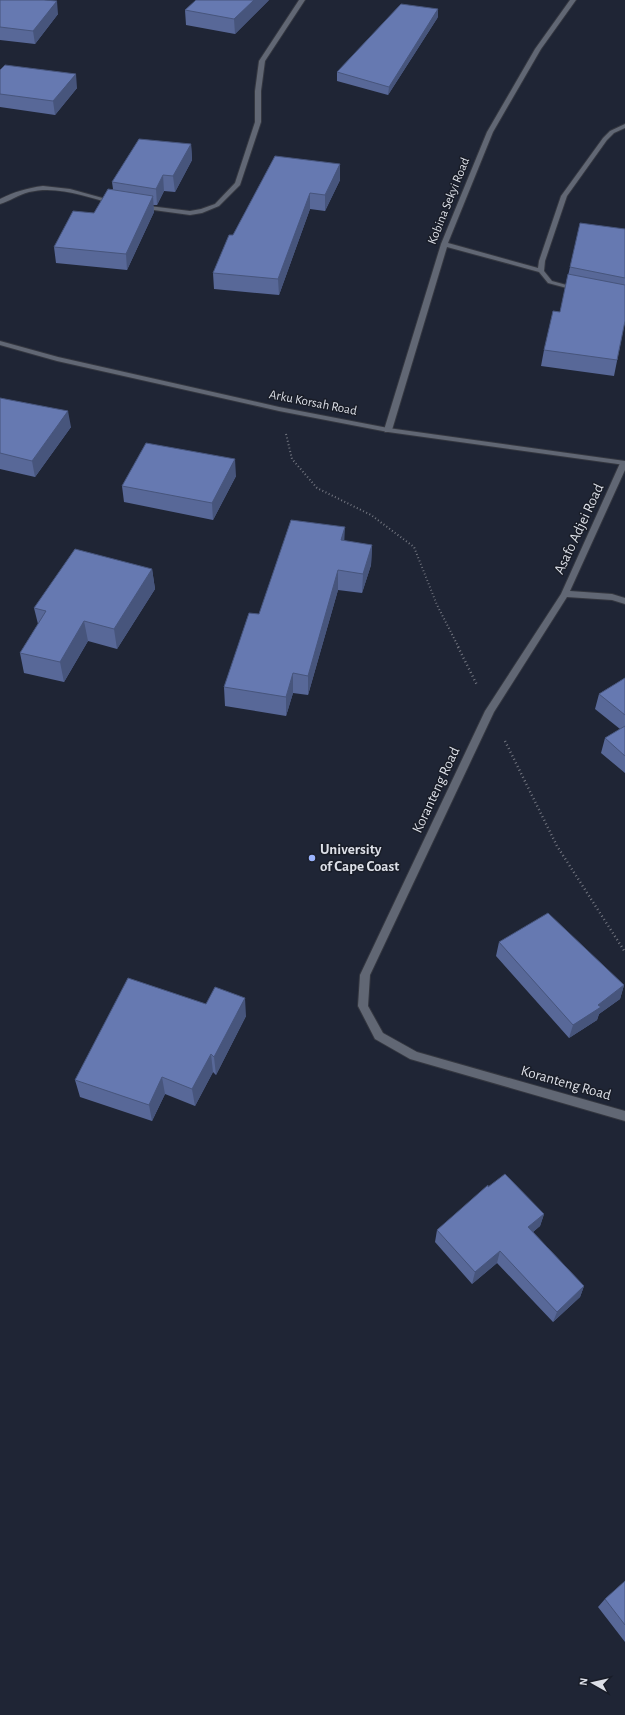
<svg xmlns="http://www.w3.org/2000/svg" width="625" height="1715" viewBox="0 0 625 1715" font-family="'Alegreya Sans',sans-serif">
  <style>
    .built { fill: #1f2535 }
    .lines { fill: none; stroke-linecap: round; stroke-linejoin: round }
    .service-casing { stroke: #343740; stroke-width: 2 }
    .minor-casing { stroke: #343740; stroke-width: 2 }
    .path-far1 { stroke: #737680; stroke-width: 2; stroke-dasharray: 1 2.5; stroke-linecap: butt }
    .path { stroke: #737680; stroke-width: 2.5; stroke-dasharray: 1 3; stroke-linecap: butt }
    .service { fill: #616774; fill-rule: evenodd }
    .minor { fill: #616774; fill-rule: evenodd }
    .wall { fill: #586898 }
    .shaded-wall { fill: #47557c }
    .building { fill: #6679b1; stroke: #47557c }
    .poi-dot { fill: #9bb4fd; stroke: #191d28; stroke-width: 1.5 }
    .labels { text-anchor: middle; dominant-baseline: central; stroke-width: 3; stroke-linejoin: round; paint-order: stroke }
    .far-street-label { font-size: 13px; fill: #dcdfe7; stroke: #191d28 }
    .street-label { font-size: 15px; fill: #dcdfe7; stroke: #191d28 }
    .poi-label { font-size: 15px; font-weight: bold; fill: #dcdfe7; stroke: #191d28; text-anchor: start }
  </style>
  <rect width="100%" height="100%" fill="#191d28"/>
  <path class="built" d="M 0,0 L 625,0 L 625,1715 L 0,1715 Z"/>
  <g class="lines">
    <g class="service-casing">
      <path id="service" d="M 299,0 L 305,0 L 265,61 L 261,91 L 261,122 L 240,185 L 219,206 L 202,213 L 190,215 L 139,208 L 139,206 L 141,205 L 190,211 L 201,209 L 215,204 L 235,183 L 255,122 L 255,91 L 259,61 Z
        M 570,0 L 576,0 L 541,49 L 493,132 L 448,243 L 538,268 L 539,261 L 561,196 L 603,138 L 610,131 L 625,124 L 625,128 L 614,133 L 607,140 L 567,196 L 545,261 L 544,271 L 552,281 L 581,289 L 578,291 L 548,283 L 539,272 L 447,247 L 392,430 L 391,432 L 385,432 L 384,430 L 441,244 L 487,132 L 535,49 Z
        M 43,186 L 70,189 L 117,202 L 114,204 C 87,197 57,185 29,192 C 18,195 10,201 0,204 L 0,199 C 14,192 27,188 43,186 Z
        M 621,461 L 625,461 L 625,470 L 570,591 L 612,594 L 625,598 L 625,604 L 612,600 L 567,597 L 494,712 L 370,975 L 368,1006 L 383,1033 L 417,1052 L 625,1111 L 625,1121 L 410,1059 L 375,1039 L 358,1006 L 360,975 L 485,711 L 561,594 Z"/>
    </g>
    <g class="minor-casing">
      <path id="minor" d="M 0,341 L 58,357 L 279,407 L 388,428 L 625,461 L 625,465 L 388,432 L 279,411 L 57,361 L 0,345 Z"/>
    </g>
    <path class="path-far1" d="M 286,434 L 292,459 L 317,488 L 371,515 L 414,547 L 437,605 L 459,648"/>
    <path class="path" d="M 458,647 L 477,685
      M 505,741 L 557,846 L 625,952"/>
    <use href="#service" class="service"/>
    <use href="#minor" class="minor"/>
  </g>
  <path class="wall" d="M 0,0 L 58,14 L 35,44 L 0,40 Z
    M 269,0 L 235,34 L 186,25 L 185,10 Z
    M 438,17 L 388,95 L 337,81 L 337,72 Z
    M 0,70 L 77,88 L 55,115 L 0,107 Z
    M 191,144 L 192,160 L 175,192 L 164,191 L 157,205 L 153,205 L 154,212 L 127,270 L 56,263 L 54,247 L 94,213 L 113,189 L 112,182 Z
    M 275,156 L 340,180 L 325,211 L 310,209 L 279,295 L 214,289 L 213,273 Z
    M 625,229 L 625,321 L 614,376 L 541,366 L 544,350 L 560,312 L 570,267 Z
    M 0,398 L 71,427 L 35,477 L 0,469 Z
    M 236,476 L 213,520 L 124,502 L 122,486 Z
    M 344,541 L 372,545 L 371,565 L 362,593 L 338,590 L 308,695 L 293,693 L 286,716 L 225,706 L 224,687 Z
    M 152,569 L 155,589 L 117,649 L 88,641 L 64,682 L 24,673 L 20,653 L 38,624 L 34,608 Z
    M 625,678 L 625,773 L 601,753 L 605,738 L 620,729 L 595,709 L 599,694 Z
    M 499,942 L 624,985 L 620,999 L 599,1014 L 597,1020 L 569,1038 L 496,956 Z
    M 206,1004 L 246,1016 L 216,1075 L 213,1072 L 195,1106 L 165,1094 L 152,1121 L 80,1097 L 75,1080 Z
    M 488,1187 L 544,1214 L 540,1226 L 533,1232 L 584,1286 L 580,1297 L 553,1322 L 497,1263 L 472,1284 L 435,1242 L 437,1230 Z
    M 625,1581 L 625,1642 L 598,1607 L 605,1599 Z"/>
  <path class="shaded-wall" d="M 254,0 L 269,0 L 235,34 L 234,19 Z
    M 57,1 L 58,14 L 35,44 L 33,31 Z
    M 438,9 L 438,17 L 388,95 L 389,87 Z
    M 76,74 L 77,88 L 55,115 L 53,101 Z
    M 191,144 L 192,160 L 175,192 L 173,176 Z
    M 340,164 L 340,180 L 325,211 L 325,195 Z
    M 163,175 L 164,191 L 157,205 L 156,189 Z
    M 310,193 L 310,209 L 279,295 L 278,279 Z
    M 153,196 L 154,212 L 127,270 L 126,254 Z
    M 68,411 L 71,427 L 35,477 L 32,461 Z
    M 235,459 L 236,476 L 213,520 L 212,503 Z
    M 345,527 L 344,547 L 341,540 Z
    M 372,545 L 371,565 L 362,593 L 363,574 Z
    M 152,569 L 155,589 L 117,649 L 114,629 Z
    M 338,570 L 338,590 L 308,695 L 308,676 Z
    M 84,621 L 88,641 L 64,682 L 60,662 Z
    M 293,673 L 293,693 L 286,716 L 286,697 Z
    M 624,985 L 620,999 L 599,1014 L 597,1020 L 569,1038 L 573,1025 L 598,1005 Z
    M 245,998 L 246,1016 L 216,1075 L 214,1057 Z
    M 211,1054 L 213,1072 L 195,1106 L 192,1089 Z
    M 162,1077 L 165,1094 L 152,1121 L 149,1105 Z
    M 544,1214 L 540,1226 L 524,1239 L 528,1227 Z
    M 500,1251 L 497,1263 L 472,1284 L 475,1272 Z
    M 584,1286 L 580,1297 L 553,1322 L 557,1312 Z"/>
  <path class="building" d="M 0,0 L 44,0 L 57,1 L 33,31 L 0,27 Z
    M 196,0 L 254,0 L 234,19 L 185,10 Z
    M 401,4 L 438,9 L 389,87 L 337,72 Z
    M 5,65 L 76,74 L 53,101 L 0,94 L 0,70 Z
    M 139,139 L 191,144 L 173,176 L 163,175 L 156,189 L 112,182 Z
    M 275,156 L 340,164 L 325,195 L 310,193 L 278,279 L 213,273 L 229,235 L 233,235 Z
    M 108,189 L 153,196 L 126,254 L 54,247 L 73,211 L 94,213 Z
    M 580,223 L 625,229 L 625,278 L 570,267 Z
    M 568,274 L 625,285 L 625,321 L 617,360 L 544,350 L 553,311 L 560,312 Z
    M 0,398 L 68,411 L 32,461 L 0,453 Z
    M 146,443 L 235,459 L 212,503 L 122,486 Z
    M 291,520 L 345,527 L 341,540 L 372,545 L 363,574 L 338,570 L 308,676 L 293,673 L 286,697 L 224,687 L 249,613 L 259,614 Z
    M 75,549 L 152,569 L 114,629 L 84,621 L 60,662 L 20,653 L 46,611 L 34,608 Z
    M 625,678 L 625,715 L 599,694 Z
    M 625,726 L 625,756 L 605,738 Z
    M 548,913 L 624,985 L 598,1005 L 601,1007 L 573,1025 L 499,942 Z
    M 128,978 L 206,1004 L 215,987 L 245,998 L 214,1057 L 211,1054 L 192,1089 L 162,1077 L 149,1105 L 75,1080 Z
    M 505,1174 L 544,1214 L 528,1227 L 584,1286 L 557,1312 L 500,1251 L 475,1272 L 437,1230 L 488,1185 L 488,1187 Z
    M 625,1581 L 625,1625 L 605,1599 Z"/>
  <circle class="poi-dot" cx="312" cy="858" r="4"/>
  <g class="labels">
    <g class="far-street-label">
      <text transform="translate(449 201) rotate(-68)">Kobina Sekyi Road</text>
      <text transform="translate(313 403) rotate(11)">Arku Korsah Road</text>
    </g>
    <g class="street-label">
      <text transform="translate(579 529) rotate(-65)">Asafo Adjei Road</text>
      <text transform="translate(436 790) rotate(-65)">Koranteng Road</text>
      <text transform="translate(566 1083) rotate(16)">Koranteng Road</text>
    </g>
    <g class="poi-label">
      <text x="320" y="849">University<tspan x="320" dy="17">of Cape Coast</tspan></text>
    </g>
  </g>
  <g transform="translate(593 1683) rotate(278)" stroke="#191d28" stroke-width="3" paint-order="stroke">
  <path d="M0-3L7 15L0 10L-7 15Z" fill="#dcdfe7"/>
  <text y="-6" font-size="11" font-weight="bold" text-anchor="middle" fill="#dcdfe7">N</text>
  </g>
</svg>
